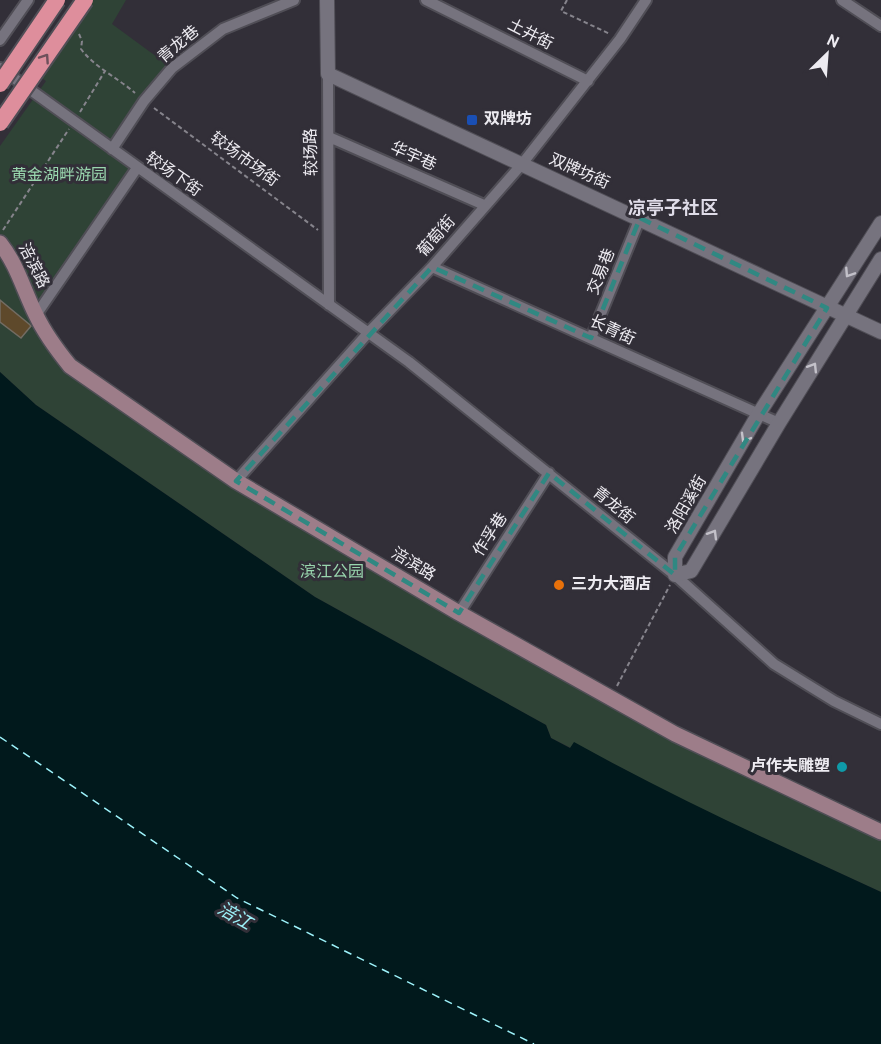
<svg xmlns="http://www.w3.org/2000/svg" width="881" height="1044" viewBox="0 0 881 1044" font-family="Overpass,'Noto Sans SC',sans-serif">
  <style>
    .green { fill: #2f4336 }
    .water { fill: #01191c }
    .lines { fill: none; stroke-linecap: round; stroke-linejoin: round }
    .ferry { stroke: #9df2fa; stroke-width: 1.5; stroke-dasharray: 8 6; stroke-linecap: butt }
    .building { fill: #5e492b; stroke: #736c63; stroke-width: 1.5 }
    .minor-casing { stroke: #504e56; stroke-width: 14 }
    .tertiary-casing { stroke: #504e56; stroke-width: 16 }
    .secondary-casing { stroke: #504e56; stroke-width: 18 }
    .path { stroke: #86848c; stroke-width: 2; stroke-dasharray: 4.5 3; stroke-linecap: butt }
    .minor { stroke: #76737e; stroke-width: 10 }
    .tertiary { stroke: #76737e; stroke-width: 14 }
    .secondary { stroke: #9d7d89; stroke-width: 15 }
    .trunk-bridge-casing { stroke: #504e56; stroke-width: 20; stroke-linecap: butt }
    .trunk-bridge { stroke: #de8e9c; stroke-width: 16 }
    .oneway { stroke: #6e505b }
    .oneway2 { stroke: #c3c1c9 }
    .marked { fill: none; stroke: #308882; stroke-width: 4.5; stroke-dasharray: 12 8; stroke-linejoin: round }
    .transit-dot { fill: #1a4fb4; stroke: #322f38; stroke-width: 2 }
    .food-dot { fill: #e8710a; stroke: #322f38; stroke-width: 2 }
    .culture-dot { fill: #0f9aa8; stroke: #322f38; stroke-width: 2 }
    .labels { text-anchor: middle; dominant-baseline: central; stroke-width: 6; stroke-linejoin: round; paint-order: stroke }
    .street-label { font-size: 16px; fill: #edebf1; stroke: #322f38 }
    .poi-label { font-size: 16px; font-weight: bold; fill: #edebf1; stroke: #322f38; text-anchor: start }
    .park-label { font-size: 16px; fill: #99d6ae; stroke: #322f38 }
    .neighbourhood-label { font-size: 18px; font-weight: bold; fill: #dfdce8; stroke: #322f38 }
    .water-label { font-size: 18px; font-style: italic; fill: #9df2fa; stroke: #322f38 }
  </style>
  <rect width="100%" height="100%" fill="#322f38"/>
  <path class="green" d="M 85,0 L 126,0 L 112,24 L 172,68 L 112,149 L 137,168 L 36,315 L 52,343 L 236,481 L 610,699 L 881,832 L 881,892 L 692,805 L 574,743 L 571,748 L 551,738 L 546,725 L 315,597 L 36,405 L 0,372 L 0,146 L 46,81 L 34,73 Z"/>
  <path class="water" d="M 0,372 L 36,405 L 315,597 L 546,725 L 551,738 L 570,748 L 574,742 C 674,798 777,844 881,892 L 881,1044 L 0,1044 Z"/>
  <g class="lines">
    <path class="ferry" d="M 0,737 L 237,898 L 534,1044"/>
  </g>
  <path class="building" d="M 0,300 L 29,324 L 31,326 L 21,338 L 0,322 Z"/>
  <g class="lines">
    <g class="minor-casing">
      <path id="minor" d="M 426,0 L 588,81
        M 842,0 L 881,26
        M 0,40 L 28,0
        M 0,68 L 409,362 L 675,575 L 774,664 L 834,701 L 881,724
        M 328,74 L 329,305
        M 329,137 L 484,205
        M 112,149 L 144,101 L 172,68 L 223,29 L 294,0
        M 432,267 L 779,423
        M 36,315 L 137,168
        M 591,338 L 640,218
        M 236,481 L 369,332 L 432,267 L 522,164 L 620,39 L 646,0
        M 459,613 L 549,473"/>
    </g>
    <g class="tertiary-casing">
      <path id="tertiary" d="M 327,0 L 328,74 L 881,332
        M 881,223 L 758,415 L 675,557 L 675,575 L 691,571 L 779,423 L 881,259"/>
    </g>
    <g class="secondary-casing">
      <path id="secondary" d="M 0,243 C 18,266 23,289 36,315 C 45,334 57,350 70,366 L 236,481 L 459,613 L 675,734 L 881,832"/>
    </g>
    <path class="path" d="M 567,0 L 561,11 L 610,34
      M 79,34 L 82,41 L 81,49 C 94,67 118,78 135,93
      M 154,108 L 318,230
      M 80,112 L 105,71
      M 3,230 L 69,129
      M 617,686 L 670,585"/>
    <use href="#minor" class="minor"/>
    <use href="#tertiary" class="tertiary"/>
    <use href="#secondary" class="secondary"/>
    <g class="trunk-bridge-casing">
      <path id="trunk-bridge" d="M 0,84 L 57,0
        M 0,123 L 85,0"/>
    </g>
    <use href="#trunk-bridge" class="trunk-bridge"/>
  </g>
  <defs><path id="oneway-chevron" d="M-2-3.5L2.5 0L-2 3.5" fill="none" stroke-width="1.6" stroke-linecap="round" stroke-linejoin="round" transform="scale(1.5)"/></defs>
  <use class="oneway" href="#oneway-chevron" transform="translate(45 58) rotate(-56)"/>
  <g class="oneway2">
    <use href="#oneway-chevron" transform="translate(849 273) rotate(123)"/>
    <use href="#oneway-chevron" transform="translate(813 367) rotate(-58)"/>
    <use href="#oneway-chevron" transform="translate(745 438) rotate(120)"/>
    <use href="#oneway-chevron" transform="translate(713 534) rotate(-59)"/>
  </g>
  <path class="marked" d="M 640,218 L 827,308 L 675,557 L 675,575 L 549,473 L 459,613 L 236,481 L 432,267 L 591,338 Z"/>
  <rect class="transit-dot" x="466" y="114" width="12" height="12" rx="3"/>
  <circle class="food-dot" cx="559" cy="585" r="6"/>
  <circle class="culture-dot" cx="842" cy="767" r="6"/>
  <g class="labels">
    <g class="street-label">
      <text transform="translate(530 35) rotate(27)">土井街</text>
      <text transform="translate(179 45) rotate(-40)">青龙巷</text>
      <text transform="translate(312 152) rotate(-91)">较场路</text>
      <text transform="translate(413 157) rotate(24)">华宇巷</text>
      <text transform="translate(244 160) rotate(36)">较场市场街</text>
      <text transform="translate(579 172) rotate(24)">双牌坊街</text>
      <text transform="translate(173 175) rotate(35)">较场下街</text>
      <text transform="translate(437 237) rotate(-49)">葡萄街</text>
      <text transform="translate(33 266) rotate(63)">涪滨路</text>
      <text transform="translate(602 272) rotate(-68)">交易巷</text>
      <text transform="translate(612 331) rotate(25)">长青街</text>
      <text transform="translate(687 505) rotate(-60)">洛阳溪街</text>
      <text transform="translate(613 506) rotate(39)">青龙街</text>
      <text transform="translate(491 535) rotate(-57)">作孚巷</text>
      <text transform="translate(413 565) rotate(31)">涪滨路</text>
    </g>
    <g class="poi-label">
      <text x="484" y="120">双牌坊</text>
      <text x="571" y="585">三力大酒店</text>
      <text x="830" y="767" text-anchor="end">卢作夫雕塑</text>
    </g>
    <g class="park-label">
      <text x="59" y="176">黄金湖畔游园</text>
      <text x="332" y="573">滨江公园</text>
    </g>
    <g class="neighbourhood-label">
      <text x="673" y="209">凉亭子社区</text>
    </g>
    <g class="water-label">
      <text transform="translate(234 917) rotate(30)">涪江</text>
    </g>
  </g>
  <g transform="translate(827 54) rotate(25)" stroke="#322f38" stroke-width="4.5" paint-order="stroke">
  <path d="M0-4.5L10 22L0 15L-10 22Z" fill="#edebf1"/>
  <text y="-9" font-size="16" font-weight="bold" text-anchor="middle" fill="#edebf1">N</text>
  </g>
</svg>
